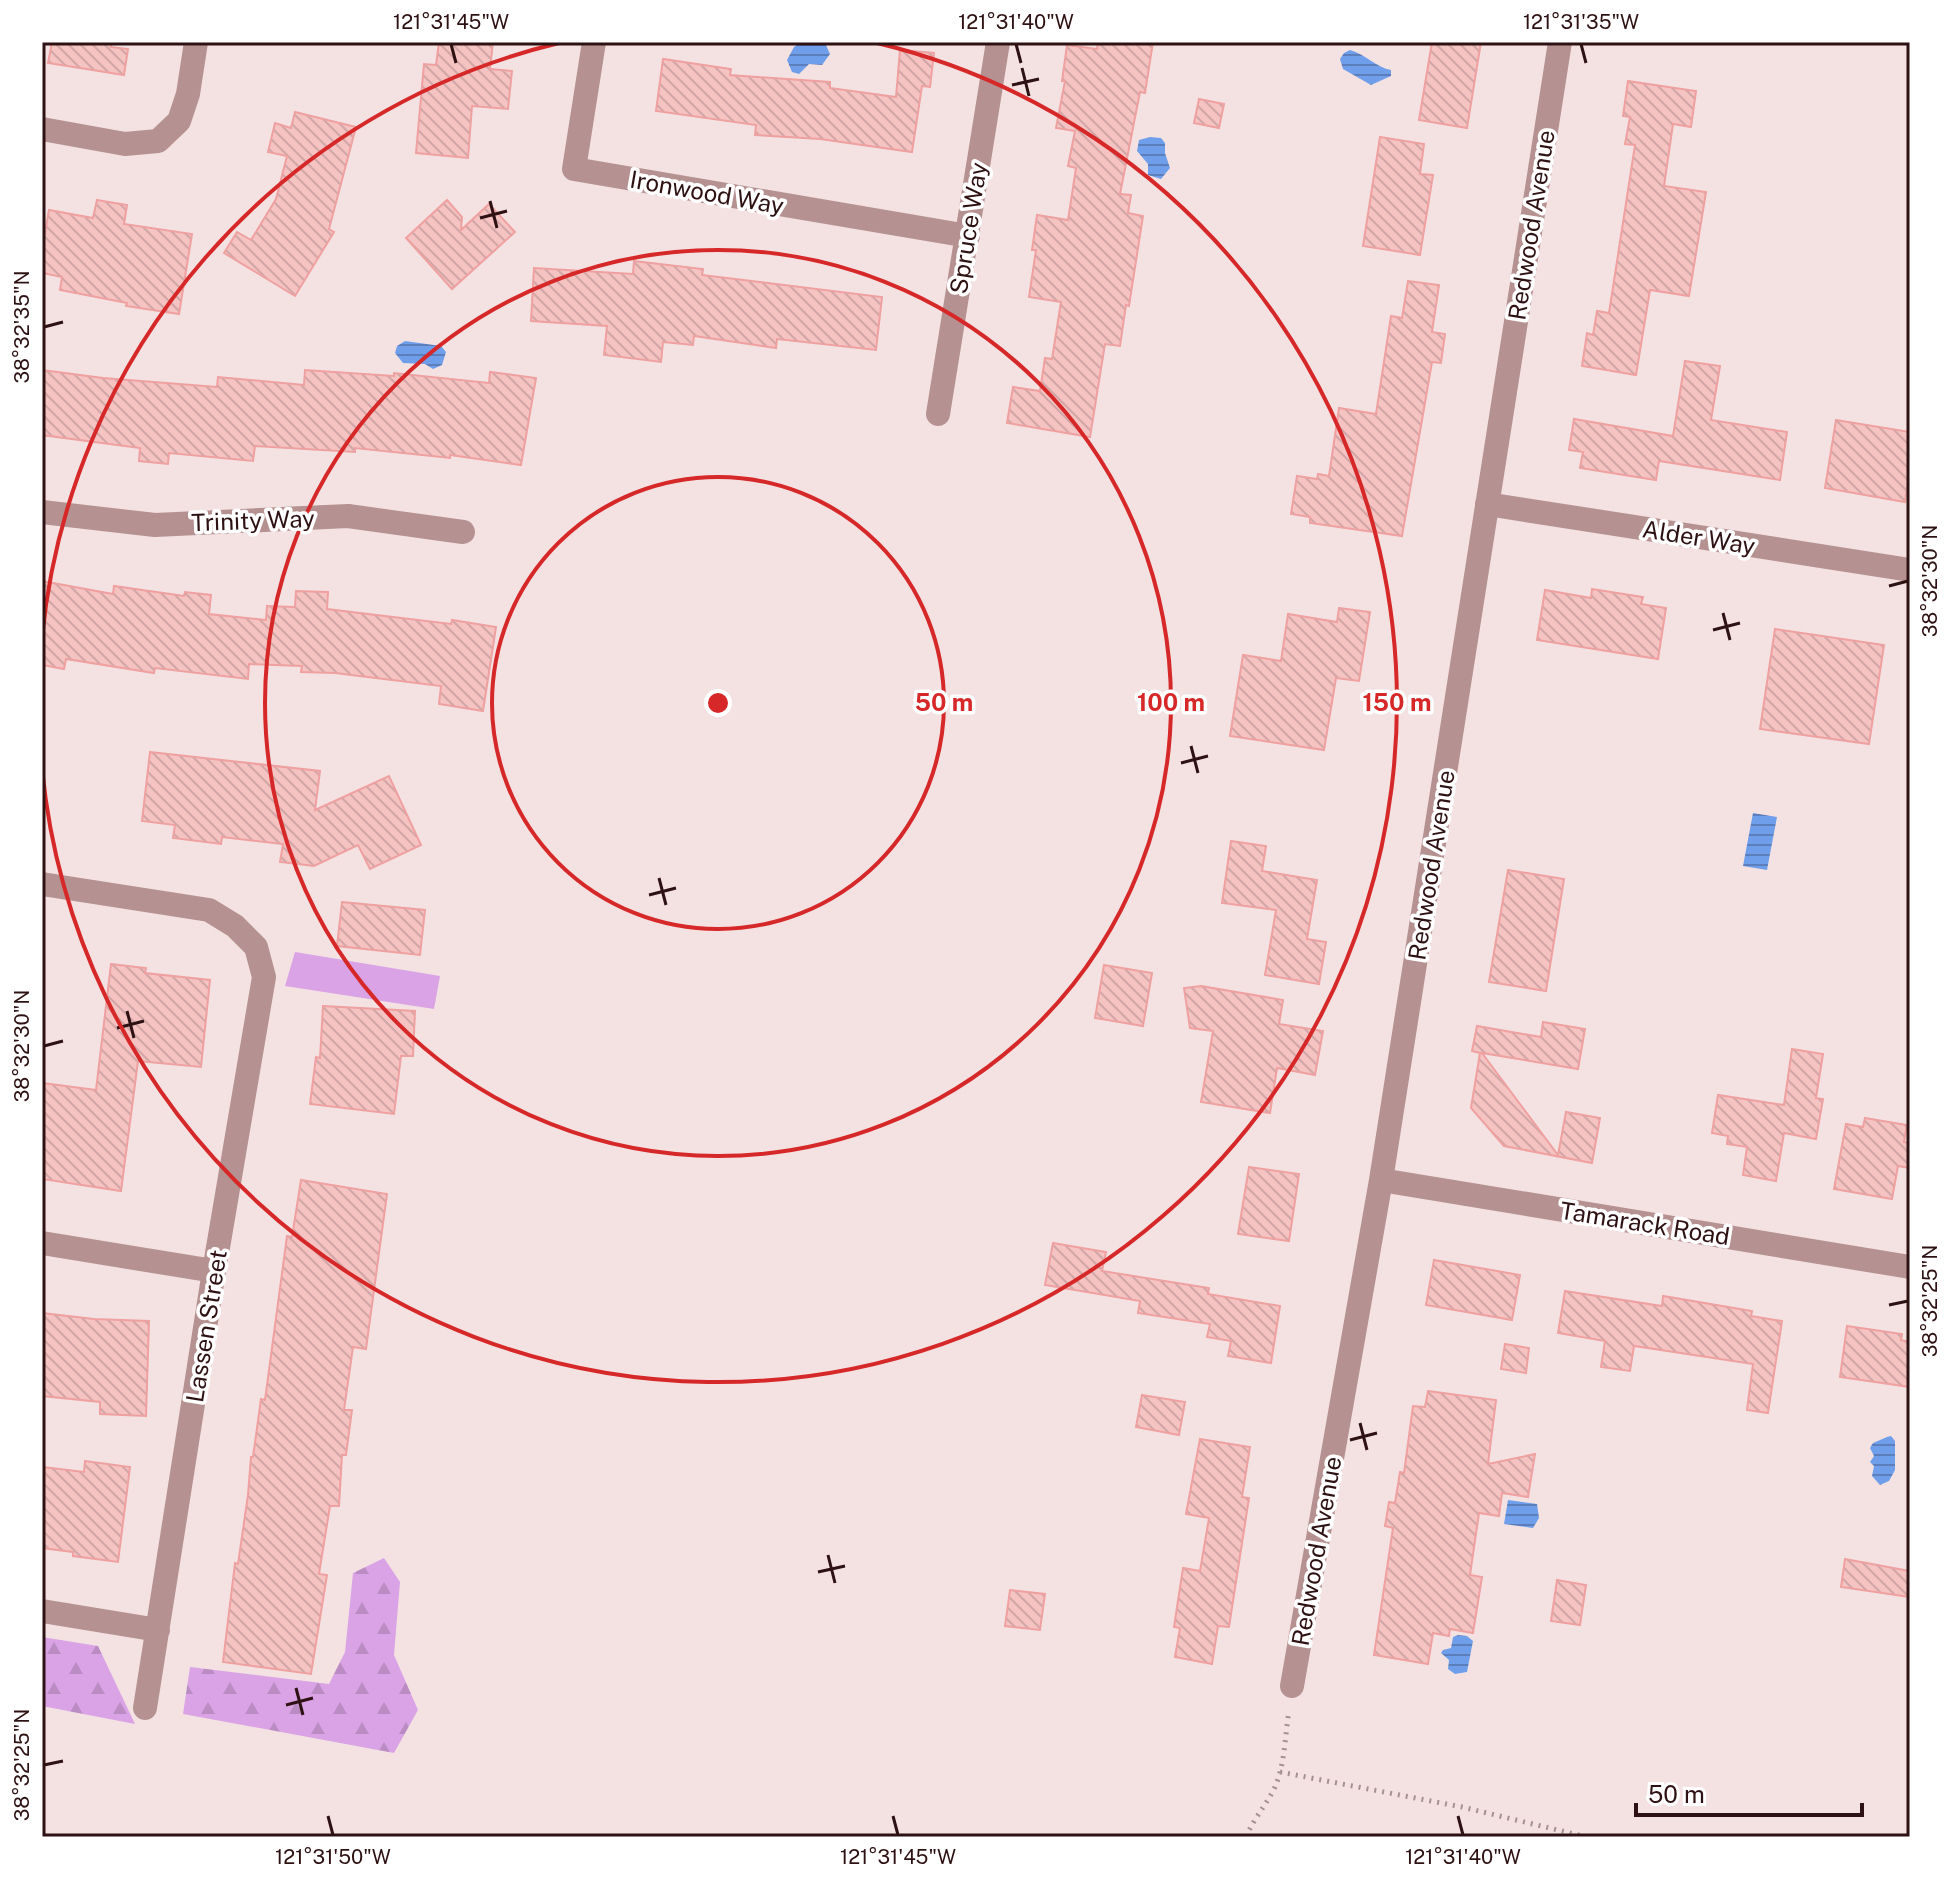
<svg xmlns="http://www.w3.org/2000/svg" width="1952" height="1879" viewBox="0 0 1952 1879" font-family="'Public Sans',sans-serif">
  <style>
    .green { fill: #d9a3e6 }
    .forest { fill: url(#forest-firs) }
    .water { fill: url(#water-rules) }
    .building { fill: url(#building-back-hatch); stroke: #efa0a0; stroke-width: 2 }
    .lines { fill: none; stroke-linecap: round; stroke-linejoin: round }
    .path { stroke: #a79091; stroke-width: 5; stroke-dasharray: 2 6; stroke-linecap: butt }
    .minor { stroke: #b59291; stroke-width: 24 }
    .ticks { fill: none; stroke: #2e1112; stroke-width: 3 }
    .ring { fill: none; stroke: #d62828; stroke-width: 4 }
    .labels { text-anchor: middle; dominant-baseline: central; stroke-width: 7; stroke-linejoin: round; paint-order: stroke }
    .street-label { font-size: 24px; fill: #2e1112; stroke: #fff }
    .centre { fill: #d62828; stroke: #fff; stroke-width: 4 }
    .ring-label { font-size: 24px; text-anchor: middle; font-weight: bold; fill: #d62828; stroke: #fff; stroke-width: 7; stroke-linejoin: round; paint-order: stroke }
    .neatline { fill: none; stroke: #2e1112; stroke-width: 3 }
    .ticks-label { font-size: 20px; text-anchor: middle; fill: #2e1112 }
  </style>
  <defs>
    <pattern id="forest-firs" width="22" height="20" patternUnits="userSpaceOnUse" patternTransform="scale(2)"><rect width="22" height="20" fill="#d9a3e6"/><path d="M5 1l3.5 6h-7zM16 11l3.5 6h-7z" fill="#bb8bc4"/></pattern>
    <pattern id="water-rules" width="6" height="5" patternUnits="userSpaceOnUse" patternTransform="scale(2)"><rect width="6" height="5" fill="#6f9eea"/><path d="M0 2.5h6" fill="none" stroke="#5c7fbc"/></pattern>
    <pattern id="building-back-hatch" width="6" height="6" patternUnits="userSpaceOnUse" patternTransform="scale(2)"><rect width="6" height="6" fill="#f4c3c2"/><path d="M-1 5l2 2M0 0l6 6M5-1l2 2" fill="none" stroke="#d2a6a6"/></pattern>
  </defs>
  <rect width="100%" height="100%" fill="#f4e2e2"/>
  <path class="green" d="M 295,952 L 440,976 L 434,1009 L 285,986 Z"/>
  <path class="forest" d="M 384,1558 L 400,1582 L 394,1655 L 418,1710 L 394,1753 L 183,1714 L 190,1667 L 329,1684 L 345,1652 L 353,1573 Z
    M 42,1637 L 98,1646 L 135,1724 L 42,1706 Z"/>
  <path class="water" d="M 801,42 L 826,45 L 830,54 L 822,65 L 809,64 L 799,74 L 792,72 L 787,60 L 794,47 Z
    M 1350,50 C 1365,54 1377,68 1391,70 L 1391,76 L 1371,85 L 1343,69 L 1340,59 L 1344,53 Z
    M 1150,137 L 1161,138 L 1165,143 L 1165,153 L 1170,168 L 1161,179 L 1148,175 L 1148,164 L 1137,151 L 1139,140 Z
    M 405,341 L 441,346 L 446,352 L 442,365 L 433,369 L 425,364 L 403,363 L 395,353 L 397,346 Z
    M 1753,813 L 1777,817 L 1767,870 L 1743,866 Z
    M 1887,1437 L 1891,1436 L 1895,1441 L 1895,1470 L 1889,1481 L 1880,1485 L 1872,1476 L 1874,1466 L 1870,1462 L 1874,1456 L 1870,1448 L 1873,1443 Z
    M 1508,1500 L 1537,1504 L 1539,1518 L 1533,1528 L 1504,1524 Z
    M 1458,1635 L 1467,1636 L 1473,1641 L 1467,1672 L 1455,1674 L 1448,1669 L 1449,1660 L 1441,1653 L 1443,1650 L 1451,1648 L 1453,1637 Z"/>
  <path class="building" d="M 52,42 L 112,42 L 111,47 L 128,49 L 124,75 L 48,63 Z
    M 439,42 L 493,42 L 490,69 L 512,71 L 508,109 L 472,106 L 468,158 L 416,153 L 424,64 L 436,65 Z
    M 1098,42 L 1153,42 L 1145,93 L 1140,92 L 1120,194 L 1131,195 L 1128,213 L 1143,216 L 1129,306 L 1126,305 L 1120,346 L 1105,344 L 1090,437 L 1007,423 L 1013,387 L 1040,391 L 1045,358 L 1052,359 L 1061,302 L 1029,297 L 1036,250 L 1032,250 L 1037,215 L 1068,220 L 1076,168 L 1068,166 L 1075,131 L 1056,128 L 1065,81 L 1062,81 L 1067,45 L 1097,49 Z
    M 1432,42 L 1481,42 L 1467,128 L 1419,120 Z
    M 900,50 L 934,53 L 930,87 L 922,86 L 912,152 L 820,139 L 755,135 L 756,125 L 656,111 L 663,59 L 731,69 L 730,75 L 830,82 L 830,88 L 896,97 Z
    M 1628,81 L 1696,91 L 1691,127 L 1673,124 L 1664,186 L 1706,192 L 1689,296 L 1650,290 L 1636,375 L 1582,366 L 1587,333 L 1593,335 L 1597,311 L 1609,313 L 1635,145 L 1625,144 L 1630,117 L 1623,116 Z
    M 1199,99 L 1224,104 L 1219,128 L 1194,123 Z
    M 295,112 L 356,127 L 329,229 L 334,232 L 295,296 L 224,253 L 237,232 L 251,240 L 276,199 L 287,156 L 268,152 L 275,123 L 291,128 Z
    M 1380,137 L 1424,144 L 1420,174 L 1433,175 L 1420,255 L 1363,246 Z
    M 97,200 L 127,205 L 124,224 L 192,234 L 179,314 L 126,306 L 127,303 L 60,290 L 62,277 L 42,273 L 42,249 L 49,210 L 93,218 Z
    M 447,200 L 462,217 L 461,230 L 489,204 L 515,232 L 452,289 L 406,238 Z
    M 634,261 L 703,269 L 702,275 L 882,297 L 876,350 L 777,339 L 776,348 L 694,336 L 693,345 L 663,342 L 661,362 L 604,355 L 607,326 L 531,321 L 534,268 L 633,274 Z
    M 1408,281 L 1439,285 L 1432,332 L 1445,334 L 1441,363 L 1432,362 L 1402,536 L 1310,523 L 1310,517 L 1291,514 L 1297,476 L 1317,479 L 1318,474 L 1329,476 L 1339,408 L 1376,414 L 1391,316 L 1402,318 Z
    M 1685,361 L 1720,366 L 1711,420 L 1787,432 L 1780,480 L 1659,461 L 1656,480 L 1580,468 L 1583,452 L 1569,450 L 1574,419 L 1673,436 Z
    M 42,370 L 103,378 L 217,387 L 218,377 L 304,385 L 305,370 L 394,376 L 394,373 L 489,383 L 490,372 L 536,378 L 521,465 L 450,455 L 450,458 L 355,448 L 355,452 L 255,446 L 253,461 L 169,453 L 168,464 L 139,461 L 140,448 L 42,435 Z
    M 1836,420 L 1910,432 L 1910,470 L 1905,502 L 1825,488 Z
    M 42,581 L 113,594 L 114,586 L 184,596 L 185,592 L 211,595 L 209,614 L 266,620 L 267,606 L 295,607 L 296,591 L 328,592 L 327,609 L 451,624 L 452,620 L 496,627 L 483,711 L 439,704 L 441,686 L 335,673 L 301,672 L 302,666 L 249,664 L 248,679 L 155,668 L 154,673 L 66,659 L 64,669 L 42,665 Z
    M 1592,589 L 1643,597 L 1641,604 L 1666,608 L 1658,659 L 1537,640 L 1545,590 L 1591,598 Z
    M 1339,608 L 1370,612 L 1359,681 L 1336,678 L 1324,750 L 1230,736 L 1243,655 L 1281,661 L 1288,614 L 1337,622 Z
    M 1775,629 L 1884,645 L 1869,744 L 1760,729 Z
    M 150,752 L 320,771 L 315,810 L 389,776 L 421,845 L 370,869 L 358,845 L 314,866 L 280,862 L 283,844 L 222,837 L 221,844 L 173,838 L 175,825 L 142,821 Z
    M 1231,841 L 1266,846 L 1262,871 L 1317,880 L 1307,939 L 1326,942 L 1319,984 L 1265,975 L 1276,910 L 1222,903 Z
    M 1508,870 L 1564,879 L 1546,991 L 1489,982 Z
    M 342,902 L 425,910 L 420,955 L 337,946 Z
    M 111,964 L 146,968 L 145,973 L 210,980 L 201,1067 L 138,1061 L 121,1191 L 42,1179 L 42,1083 L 96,1090 Z
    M 1104,965 L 1152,973 L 1143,1026 L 1095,1018 Z
    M 1201,986 L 1283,1000 L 1279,1024 L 1323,1031 L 1315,1075 L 1277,1068 L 1270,1113 L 1201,1102 L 1213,1031 L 1190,1028 L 1184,988 Z
    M 323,1006 L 415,1011 L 413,1056 L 401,1056 L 394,1114 L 310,1104 L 316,1057 L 320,1058 Z
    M 1543,1022 L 1585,1029 L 1578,1069 L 1482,1053 L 1558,1155 L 1566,1112 L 1600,1118 L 1592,1163 L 1504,1146 L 1471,1108 L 1480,1053 L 1472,1051 L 1477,1026 L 1541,1037 Z
    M 1792,1049 L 1823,1054 L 1816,1098 L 1823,1099 L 1816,1139 L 1784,1133 L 1776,1181 L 1743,1175 L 1747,1147 L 1727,1144 L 1728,1136 L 1712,1133 L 1718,1095 L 1784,1105 Z
    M 1865,1118 L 1907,1125 L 1904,1142 L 1910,1143 L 1910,1168 L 1898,1166 L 1892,1199 L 1834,1189 L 1846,1124 L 1863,1127 Z
    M 1249,1167 L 1299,1174 L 1289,1241 L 1238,1234 Z
    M 301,1180 L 387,1194 L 366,1349 L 353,1347 L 344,1410 L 352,1410 L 346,1455 L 342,1455 L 339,1506 L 330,1506 L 319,1574 L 327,1575 L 311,1674 L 223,1662 L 235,1563 L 238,1564 L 248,1495 L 251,1457 L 253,1457 L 261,1399 L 265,1400 L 287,1236 L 292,1237 Z
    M 1053,1243 L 1106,1252 L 1102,1271 L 1209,1288 L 1208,1294 L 1280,1306 L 1271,1363 L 1228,1356 L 1231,1341 L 1207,1337 L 1210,1324 L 1138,1313 L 1140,1301 L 1045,1285 Z
    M 1434,1260 L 1520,1275 L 1512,1320 L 1426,1305 Z
    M 1565,1291 L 1662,1306 L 1663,1296 L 1752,1311 L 1751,1316 L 1782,1321 L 1768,1413 L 1747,1410 L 1753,1364 L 1634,1346 L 1630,1371 L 1601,1367 L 1605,1341 L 1558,1333 Z
    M 42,1313 L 94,1319 L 149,1321 L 146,1416 L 100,1414 L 100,1402 L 42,1396 Z
    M 1847,1326 L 1902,1334 L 1901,1340 L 1910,1342 L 1910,1387 L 1840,1377 Z
    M 1505,1344 L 1529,1348 L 1526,1373 L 1501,1369 Z
    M 1428,1391 L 1496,1400 L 1488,1464 L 1535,1454 L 1528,1497 L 1502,1493 L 1499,1516 L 1479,1513 L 1470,1575 L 1482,1577 L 1473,1633 L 1450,1629 L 1449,1636 L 1433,1633 L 1428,1664 L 1374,1655 L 1393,1528 L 1385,1526 L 1389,1502 L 1395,1503 L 1400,1472 L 1404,1473 L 1413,1406 L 1425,1407 Z
    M 1142,1395 L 1185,1402 L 1179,1435 L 1136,1427 Z
    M 1200,1439 L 1250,1447 L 1242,1497 L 1249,1498 L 1229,1627 L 1218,1626 L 1212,1664 L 1175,1657 L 1180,1628 L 1174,1627 L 1183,1568 L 1200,1571 L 1209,1518 L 1186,1514 Z
    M 85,1461 L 130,1467 L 118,1562 L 73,1556 L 73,1552 L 42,1548 L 42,1467 L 84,1472 Z
    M 1845,1559 L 1910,1571 L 1910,1597 L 1841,1587 Z
    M 1557,1580 L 1586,1585 L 1580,1625 L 1551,1621 Z
    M 1010,1590 L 1045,1594 L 1040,1630 L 1005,1626 Z"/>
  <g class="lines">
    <path class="path" d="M 1280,1772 L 1462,1807 L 1587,1837
      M 1246,1837 C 1254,1818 1267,1804 1275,1787 C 1285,1764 1285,1735 1289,1711"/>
    <path class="minor" d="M 594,42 L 574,169 L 968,236
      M 42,129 L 125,144 L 158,141 L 179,121 L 188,94 L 196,42
      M 938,414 L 998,42
      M 1487,504 L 1910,570
      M 42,512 L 155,525 L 348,516 L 463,532
      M 42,884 L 209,910 L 235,926 L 256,947 L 264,977 L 214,1271 L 145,1708
      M 1381,1180 L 1910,1267
      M 42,1243 L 214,1271
      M 42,1611 L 158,1630
      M 1292,1686 L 1381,1180 L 1560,42"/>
  </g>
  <path class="ticks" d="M 451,44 L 456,63M 1016,44 L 1021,63M 1581,44 L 1586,63M 1022,68 L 1029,96M 1012,85 L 1039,79M 490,201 L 497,228M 480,218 L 507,211M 44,327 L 63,322M 1889,586 L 1908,581M 1723,613 L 1730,640M 1713,630 L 1740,623M 1191,746 L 1198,773M 1181,763 L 1208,756M 659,878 L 666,905M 649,895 L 676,888M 127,1011 L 134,1038M 117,1028 L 144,1021M 44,1046 L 63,1041M 1889,1305 L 1908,1301M 1360,1423 L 1367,1450M 1350,1440 L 1377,1433M 828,1555 L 835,1583M 818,1572 L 845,1566M 296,1688 L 303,1715M 286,1705 L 313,1698M 44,1765 L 63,1761M 328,1816 L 333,1835M 893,1816 L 898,1835M 1458,1816 L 1463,1835"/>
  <g class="ring">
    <circle cx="718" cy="703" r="226"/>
    <circle cx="718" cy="703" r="453"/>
    <path d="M42 638A679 679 0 0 1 559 43M877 43A679 679 0 1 1 42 768"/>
  </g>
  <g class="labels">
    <g class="street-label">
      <text transform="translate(707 192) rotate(10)">Ironwood Way</text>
      <text transform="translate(1531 225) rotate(-81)">Redwood Avenue</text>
      <text transform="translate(968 228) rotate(-81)">Spruce Way</text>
      <text transform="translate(253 520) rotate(-2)">Trinity Way</text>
      <text transform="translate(1699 537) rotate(9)">Alder Way</text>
      <text transform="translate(1431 865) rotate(-81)">Redwood Avenue</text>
      <text transform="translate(1645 1223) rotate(9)">Tamarack Road</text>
      <text transform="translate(206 1326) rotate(-81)">Lassen Street</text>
      <text transform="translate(1316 1551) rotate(-80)">Redwood Avenue</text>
    </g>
  </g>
  <circle cx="718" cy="703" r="12" class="centre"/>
  <g class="ring-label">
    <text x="944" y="711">50 m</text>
    <text x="1171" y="711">100 m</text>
    <text x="1397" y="711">150 m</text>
  </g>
  <rect width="1952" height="1879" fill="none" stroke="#ffffff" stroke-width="88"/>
  <path d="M1636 1803v12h226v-12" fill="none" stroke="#2e1112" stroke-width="4"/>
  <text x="1648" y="1803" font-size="24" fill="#2e1112" stroke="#ffffff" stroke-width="6" paint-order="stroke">50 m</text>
  <rect x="44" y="44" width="1864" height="1791" class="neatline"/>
  <g class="ticks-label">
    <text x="451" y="29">121°31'45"W</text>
    <text x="1016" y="29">121°31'40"W</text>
    <text x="1581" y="29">121°31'35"W</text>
    <text transform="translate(22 327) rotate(-90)" y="7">38°32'35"N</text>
    <text transform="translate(1930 581) rotate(-90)" y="7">38°32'30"N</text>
    <text transform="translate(22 1046) rotate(-90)" y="7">38°32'30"N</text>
    <text transform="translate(1930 1301) rotate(-90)" y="7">38°32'25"N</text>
    <text transform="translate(22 1765) rotate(-90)" y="7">38°32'25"N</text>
    <text x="333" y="1864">121°31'50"W</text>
    <text x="898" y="1864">121°31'45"W</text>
    <text x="1463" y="1864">121°31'40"W</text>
  </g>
</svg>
